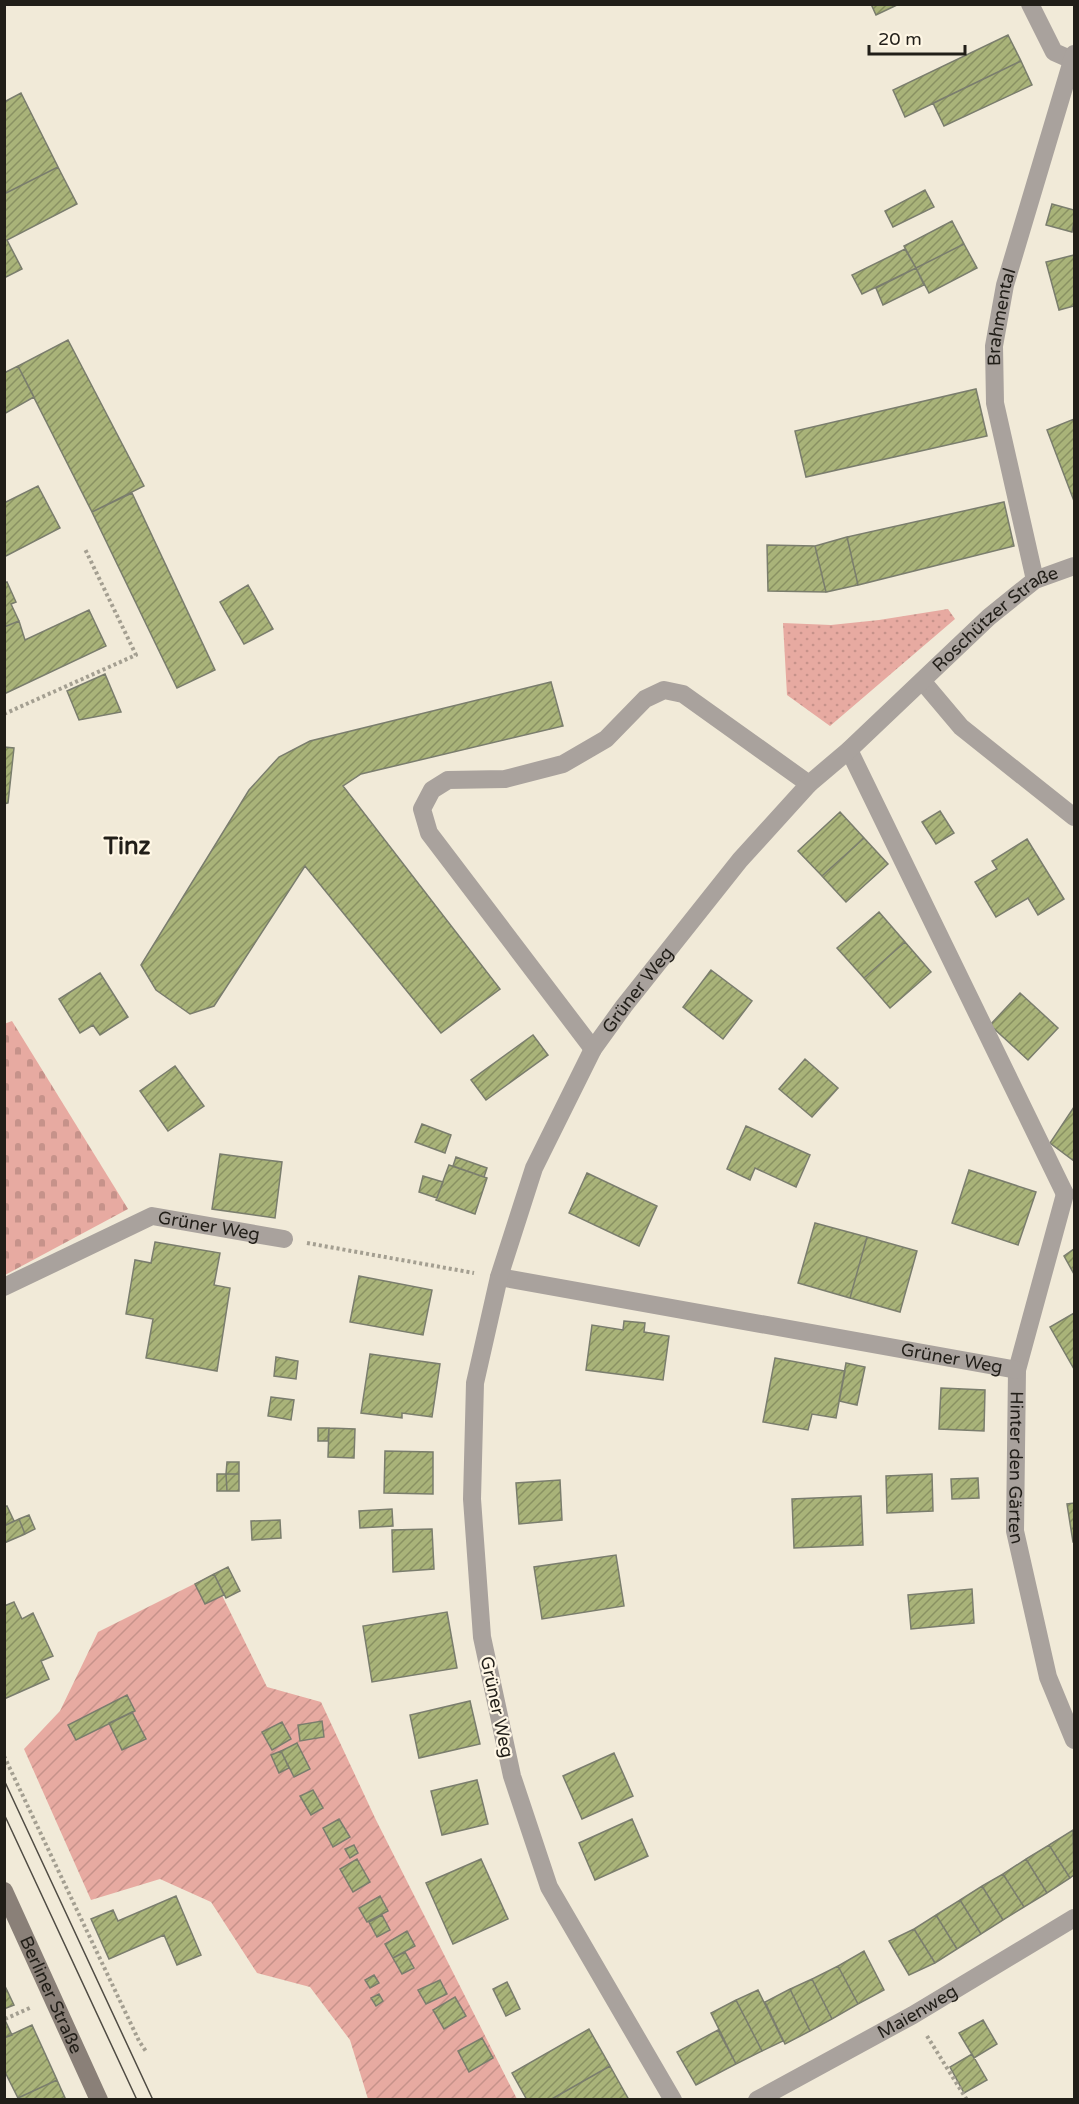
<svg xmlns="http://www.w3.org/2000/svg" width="1079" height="2104" viewBox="0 0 1079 2104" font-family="'Varela Round',sans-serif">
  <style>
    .grass { fill: url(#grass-dots) }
    .cemetery { fill: url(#cemetery-stones) }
    .garden { fill: url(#garden-furrows) }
    .building { fill: url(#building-hatch); stroke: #7a7d6d; stroke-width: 1.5 }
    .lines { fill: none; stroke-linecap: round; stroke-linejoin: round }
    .path { stroke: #a49f91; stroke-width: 4; stroke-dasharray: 3 3; stroke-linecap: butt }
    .lane { stroke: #a9a29d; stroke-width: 18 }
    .street { stroke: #a9a29d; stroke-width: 18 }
    .secondary { stroke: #8a8078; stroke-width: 18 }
    .tram { stroke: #504c44; stroke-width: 1.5 }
    .labels { text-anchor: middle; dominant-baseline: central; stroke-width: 4.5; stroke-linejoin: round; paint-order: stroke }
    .street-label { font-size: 18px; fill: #211e18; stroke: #fff7e5 }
    .district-label { font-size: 24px; font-weight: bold; fill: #211e18; stroke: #fff7e5 }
  </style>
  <defs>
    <pattern id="grass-dots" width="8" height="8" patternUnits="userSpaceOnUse" patternTransform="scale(1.5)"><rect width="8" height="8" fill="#e7aaa1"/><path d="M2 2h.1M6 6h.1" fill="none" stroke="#c6928a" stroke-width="1.8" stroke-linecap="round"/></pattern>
    <pattern id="cemetery-stones" width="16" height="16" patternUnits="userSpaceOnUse" patternTransform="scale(1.5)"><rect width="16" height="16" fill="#e7aaa1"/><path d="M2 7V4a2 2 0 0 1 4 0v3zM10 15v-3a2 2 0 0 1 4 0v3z" fill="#c6928a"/></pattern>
    <pattern id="garden-furrows" width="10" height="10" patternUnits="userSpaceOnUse" patternTransform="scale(1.5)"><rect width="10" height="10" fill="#e7aaa1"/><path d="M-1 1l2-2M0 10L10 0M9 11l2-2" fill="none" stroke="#c6928a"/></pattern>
    <pattern id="building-hatch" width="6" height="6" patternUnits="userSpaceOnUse" patternTransform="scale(1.5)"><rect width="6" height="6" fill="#a9b379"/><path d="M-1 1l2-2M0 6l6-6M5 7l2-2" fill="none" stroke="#899162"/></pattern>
  </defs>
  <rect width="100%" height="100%" fill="#f1ead8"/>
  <path class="grass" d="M 948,609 L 955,619 L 830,726 L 787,695 L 783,623 L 831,625 L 879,620 Z"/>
  <path class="cemetery" d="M 12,1021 L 128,1209 L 5,1275 L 4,1024 Z"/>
  <path class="garden" d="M 212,1575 L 267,1687 L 321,1702 L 376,1820 L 517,2099 L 368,2099 L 350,2040 L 310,1987 L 257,1973 L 211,1902 L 160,1879 L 91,1900 L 24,1749 L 60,1711 L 98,1632 Z"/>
  <path class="building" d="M 871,4 L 899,4 L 876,15 Z
    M 1008,35 L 1021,61 L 905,117 L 893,90 Z
    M 1021,61 L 1032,85 L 944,126 L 933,103 Z
    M 21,93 L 58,167 L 4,194 L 4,102 Z
    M 58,167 L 77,204 L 7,240 L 22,269 L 4,278 L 4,194 Z
    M 925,190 L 934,207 L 893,227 L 885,211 Z
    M 1052,204 L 1074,210 L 1074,222 L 1072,232 L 1046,225 Z
    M 952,221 L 964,244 L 916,268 L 904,246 Z
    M 964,244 L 977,268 L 929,293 L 916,268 Z
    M 905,249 L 916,268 L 862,294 L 852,275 Z
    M 1074,255 L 1074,306 L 1059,310 L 1046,262 Z
    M 916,268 L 924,285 L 883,305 L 876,288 Z
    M 68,340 L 144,486 L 92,512 L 18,366 Z
    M 18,366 L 34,397 L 4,414 L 4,373 Z
    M 976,389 L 987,436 L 806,477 L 795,431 Z
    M 1074,419 L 1074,501 L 1047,430 Z
    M 38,486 L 60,528 L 4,557 L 4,503 Z
    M 132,493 L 215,670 L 177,688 L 92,512 Z
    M 1004,502 L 1014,546 L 858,585 L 847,537 Z
    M 847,537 L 858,585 L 826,592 L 815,546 Z
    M 767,545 L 815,546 L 826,592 L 768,591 Z
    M 7,582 L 16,602 L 11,604 L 19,621 L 4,627 L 4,583 Z
    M 248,585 L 273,629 L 244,644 L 220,602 Z
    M 89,610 L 106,646 L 4,694 L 4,627 L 19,621 L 25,640 Z
    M 105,674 L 121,712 L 79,720 L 67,691 Z
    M 551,682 L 563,726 L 361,774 L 343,786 L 500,989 L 441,1033 L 305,866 L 214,1006 L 190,1014 L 156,990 L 141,965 L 249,790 L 279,757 L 310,741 Z
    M 4,747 L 14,748 L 8,803 L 4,804 Z
    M 940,811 L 954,833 L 936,844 L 922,822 Z
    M 840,812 L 864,838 L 822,876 L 798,851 Z
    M 864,838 L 888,864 L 846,902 L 822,876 Z
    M 1027,839 L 1064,899 L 1038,915 L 1028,898 L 996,917 L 975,882 L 997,869 L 992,861 Z
    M 879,912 L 905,942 L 864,978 L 837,948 Z
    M 905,942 L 931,972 L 890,1008 L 864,978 Z
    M 711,970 L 752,1001 L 723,1039 L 683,1007 Z
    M 100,973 L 128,1017 L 100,1035 L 93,1025 L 80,1033 L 59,999 Z
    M 1020,993 L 1058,1028 L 1028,1060 L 990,1025 Z
    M 533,1035 L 548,1055 L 486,1100 L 471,1080 Z
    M 805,1059 L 838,1088 L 812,1117 L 779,1089 Z
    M 175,1066 L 204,1106 L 168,1131 L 140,1091 Z
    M 1074,1107 L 1074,1161 L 1050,1143 Z
    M 422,1124 L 451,1135 L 445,1153 L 415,1142 Z
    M 746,1126 L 810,1155 L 796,1187 L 755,1168 L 750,1180 L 727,1169 Z
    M 220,1154 L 282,1162 L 275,1218 L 212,1209 Z
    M 456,1157 L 487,1168 L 484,1177 L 453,1166 Z
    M 449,1165 L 487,1178 L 475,1214 L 436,1200 Z
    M 969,1170 L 1036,1192 L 1018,1245 L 952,1223 Z
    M 587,1173 L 657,1206 L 639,1246 L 569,1213 Z
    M 423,1176 L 443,1182 L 437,1198 L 419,1192 Z
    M 815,1223 L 867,1237 L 850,1298 L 798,1283 Z
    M 867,1237 L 917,1251 L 900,1312 L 850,1298 Z
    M 155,1242 L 220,1253 L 214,1285 L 230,1288 L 217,1371 L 146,1358 L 153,1319 L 126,1314 L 135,1260 L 151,1263 Z
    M 1074,1249 L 1074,1274 L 1064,1256 Z
    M 359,1276 L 432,1290 L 423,1335 L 350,1322 Z
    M 1074,1313 L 1074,1369 L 1050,1327 Z
    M 624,1321 L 645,1323 L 644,1332 L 669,1336 L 663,1380 L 586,1370 L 592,1325 L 623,1330 Z
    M 370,1354 L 440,1364 L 432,1417 L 402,1413 L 402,1418 L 361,1413 Z
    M 276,1357 L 298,1361 L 296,1379 L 274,1376 Z
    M 775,1358 L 845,1371 L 836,1418 L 812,1414 L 808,1430 L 763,1422 Z
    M 846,1363 L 865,1367 L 857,1405 L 839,1401 Z
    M 941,1388 L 985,1390 L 984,1431 L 939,1429 Z
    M 271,1397 L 294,1400 L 291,1420 L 268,1416 Z
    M 318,1428 L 329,1428 L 328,1441 L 318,1441 Z
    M 329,1428 L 355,1429 L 354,1458 L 328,1457 Z
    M 385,1451 L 433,1452 L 433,1494 L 384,1493 Z
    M 227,1462 L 239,1462 L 239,1474 L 226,1474 Z
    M 217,1474 L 226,1474 L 227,1491 L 217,1491 Z
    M 226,1474 L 239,1474 L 239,1491 L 227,1491 Z
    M 932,1474 L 933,1511 L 887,1513 L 886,1476 Z
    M 978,1478 L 979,1498 L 952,1499 L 951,1479 Z
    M 560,1480 L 562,1520 L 519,1524 L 516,1483 Z
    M 861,1496 L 863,1545 L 794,1548 L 792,1499 Z
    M 1074,1503 L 1074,1542 L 1073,1542 L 1067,1504 Z
    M 7,1506 L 14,1521 L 4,1526 L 4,1507 Z
    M 392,1509 L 393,1526 L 360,1528 L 359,1511 Z
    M 29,1515 L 35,1529 L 25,1534 L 19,1519 Z
    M 19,1519 L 25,1534 L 4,1543 L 4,1526 Z
    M 280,1520 L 281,1538 L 252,1540 L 251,1521 Z
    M 432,1529 L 434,1569 L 393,1572 L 392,1530 Z
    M 616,1555 L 624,1606 L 542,1619 L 534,1567 Z
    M 228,1567 L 240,1591 L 226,1598 L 214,1574 Z
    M 214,1574 L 224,1595 L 205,1604 L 195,1584 Z
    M 972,1589 L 974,1623 L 911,1629 L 908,1595 Z
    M 14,1602 L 22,1619 L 33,1613 L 53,1656 L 41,1661 L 49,1679 L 4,1699 L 4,1606 Z
    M 447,1612 L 457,1668 L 372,1682 L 363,1626 Z
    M 127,1695 L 135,1711 L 76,1740 L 68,1725 Z
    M 470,1701 L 480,1744 L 419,1758 L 410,1715 Z
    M 132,1712 L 146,1739 L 122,1750 L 109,1723 Z
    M 322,1721 L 324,1737 L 300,1741 L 298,1725 Z
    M 282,1722 L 291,1739 L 272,1750 L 262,1732 Z
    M 297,1743 L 310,1769 L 294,1777 L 281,1751 Z
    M 281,1751 L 289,1768 L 279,1773 L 271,1755 Z
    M 614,1753 L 633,1796 L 582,1819 L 563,1776 Z
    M 477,1780 L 488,1824 L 442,1835 L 431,1791 Z
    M 313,1790 L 323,1808 L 311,1815 L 300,1796 Z
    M 339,1819 L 350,1837 L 333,1847 L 323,1828 Z
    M 632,1819 L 648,1856 L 595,1880 L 579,1843 Z
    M 1073,1830 L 1074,1875 L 1070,1878 L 1049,1845 Z
    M 354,1845 L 358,1853 L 350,1858 L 345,1849 Z
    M 1049,1845 L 1070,1878 L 1047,1893 L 1026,1859 Z
    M 357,1859 L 370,1882 L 353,1892 L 340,1869 Z
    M 481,1859 L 508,1919 L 453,1944 L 426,1883 Z
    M 1026,1859 L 1047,1893 L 1024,1907 L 1003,1874 Z
    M 1003,1874 L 1024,1907 L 1003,1920 L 982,1886 Z
    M 982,1886 L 1003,1920 L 981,1934 L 960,1900 Z
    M 176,1896 L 201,1955 L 177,1965 L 164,1935 L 109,1959 L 91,1919 L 113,1910 L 118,1921 Z
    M 380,1896 L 388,1911 L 367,1922 L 359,1908 Z
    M 960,1900 L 981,1934 L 957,1949 L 936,1915 Z
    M 382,1915 L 390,1930 L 377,1937 L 369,1922 Z
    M 936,1915 L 957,1949 L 935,1963 L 914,1929 Z
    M 914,1929 L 935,1963 L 909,1975 L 889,1941 Z
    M 407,1931 L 415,1946 L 393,1958 L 385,1944 Z
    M 864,1951 L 884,1990 L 858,2004 L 838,1966 Z
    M 405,1952 L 414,1968 L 402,1974 L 393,1958 Z
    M 838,1966 L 858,2004 L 832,2019 L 812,1979 Z
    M 374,1975 L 379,1983 L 370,1988 L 365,1980 Z
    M 812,1979 L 832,2019 L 810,2031 L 790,1989 Z
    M 440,1980 L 447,1994 L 426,2004 L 418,1990 Z
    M 507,1982 L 520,2009 L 506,2016 L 493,1989 Z
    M 4,1984 L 14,2005 L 4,2009 Z
    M 790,1989 L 810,2031 L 785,2044 L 765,2002 Z
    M 758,1990 L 783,2041 L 762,2051 L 736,2000 Z
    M 379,1994 L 383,2001 L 376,2006 L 371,1998 Z
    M 455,1997 L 466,2016 L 444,2029 L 433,2010 Z
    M 736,2000 L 762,2051 L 736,2064 L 711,2013 Z
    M 4,2018 L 12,2035 L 4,2038 Z
    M 983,2020 L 997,2044 L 974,2058 L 959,2033 Z
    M 32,2025 L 57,2080 L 18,2098 L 4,2070 L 4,2038 Z
    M 589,2029 L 610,2066 L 550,2100 L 527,2100 L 512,2073 Z
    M 718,2030 L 736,2064 L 696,2085 L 677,2052 Z
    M 482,2038 L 493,2058 L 469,2072 L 458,2051 Z
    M 972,2054 L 987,2080 L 964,2093 L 950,2067 Z
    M 610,2066 L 629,2100 L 550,2100 Z
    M 57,2080 L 66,2100 L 19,2100 L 18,2098 Z"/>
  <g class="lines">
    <path class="path" d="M 4,714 L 136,655 L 85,549
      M 307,1243 L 474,1273
      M 4,1756 L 139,2041 L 147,2053
      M 5,2019 L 32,2007
      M 927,2036 L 967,2100"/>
    <g class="lane">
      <path d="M 849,750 L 1065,1194"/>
      <path d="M 593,1049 L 429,833 L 422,809 L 432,790 L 448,780 L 505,779 L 563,764 L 606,739 L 645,699 L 664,690 L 683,694 L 809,784"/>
      <path id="s1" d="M 4,1287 L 152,1216 L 284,1239"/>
    </g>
    <g class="street">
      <path d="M 1030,4 L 1054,52 L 1072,60"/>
      <path id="s2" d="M 1035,580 L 995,403 L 994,346 L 1005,285 L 1074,54"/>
      <path d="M 923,682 L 961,727 L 1074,817"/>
      <path id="s3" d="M 1065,1194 L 1017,1370 L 1015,1531 L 1048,1677 L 1074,1740"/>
      <path id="s4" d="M 499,1277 L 1017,1370"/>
      <path id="s5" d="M 673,2100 L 549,1887 L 512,1776 L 482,1637 L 472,1499 L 475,1383 L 499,1277 L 534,1168 L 593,1049 L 624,1006 L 740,860 L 809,784 L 849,750 L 989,617 L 1035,580 L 1074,566"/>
      <path id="s6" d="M 757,2100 L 913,2015 L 1074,1918"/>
    </g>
    <path class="secondary" id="s7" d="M 4,1891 L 99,2100"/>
    <path class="tram" d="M 4,1780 L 153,2100
      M 4,1814 L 137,2100"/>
  </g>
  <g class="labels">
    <g class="street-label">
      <text stroke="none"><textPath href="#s2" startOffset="268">Brahmental</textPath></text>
      <text stroke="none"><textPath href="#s5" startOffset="1708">Roschützer Straße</textPath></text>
      <text stroke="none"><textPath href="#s5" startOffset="1190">Grüner Weg</textPath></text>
      <text stroke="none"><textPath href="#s1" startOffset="222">Grüner Weg</textPath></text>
      <text stroke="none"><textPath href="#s4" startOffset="460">Grüner Weg</textPath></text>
      <text stroke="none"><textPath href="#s3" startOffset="280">Hinter den Gärten</textPath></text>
      <text transform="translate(497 1707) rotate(78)">Grüner Weg</text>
      <text stroke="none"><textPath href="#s7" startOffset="114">Berliner Straße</textPath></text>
      <text stroke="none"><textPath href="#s6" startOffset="183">Maienweg</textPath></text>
    </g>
    <g class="district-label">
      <text x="127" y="846">Tinz</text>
    </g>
  </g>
  <rect width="1079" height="2104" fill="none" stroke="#211e18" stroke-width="12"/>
  <path d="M869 45v9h96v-9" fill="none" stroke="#211e18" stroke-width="3"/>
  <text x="878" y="45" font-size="18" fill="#211e18" stroke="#fff7e5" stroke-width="4.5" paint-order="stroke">20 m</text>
</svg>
